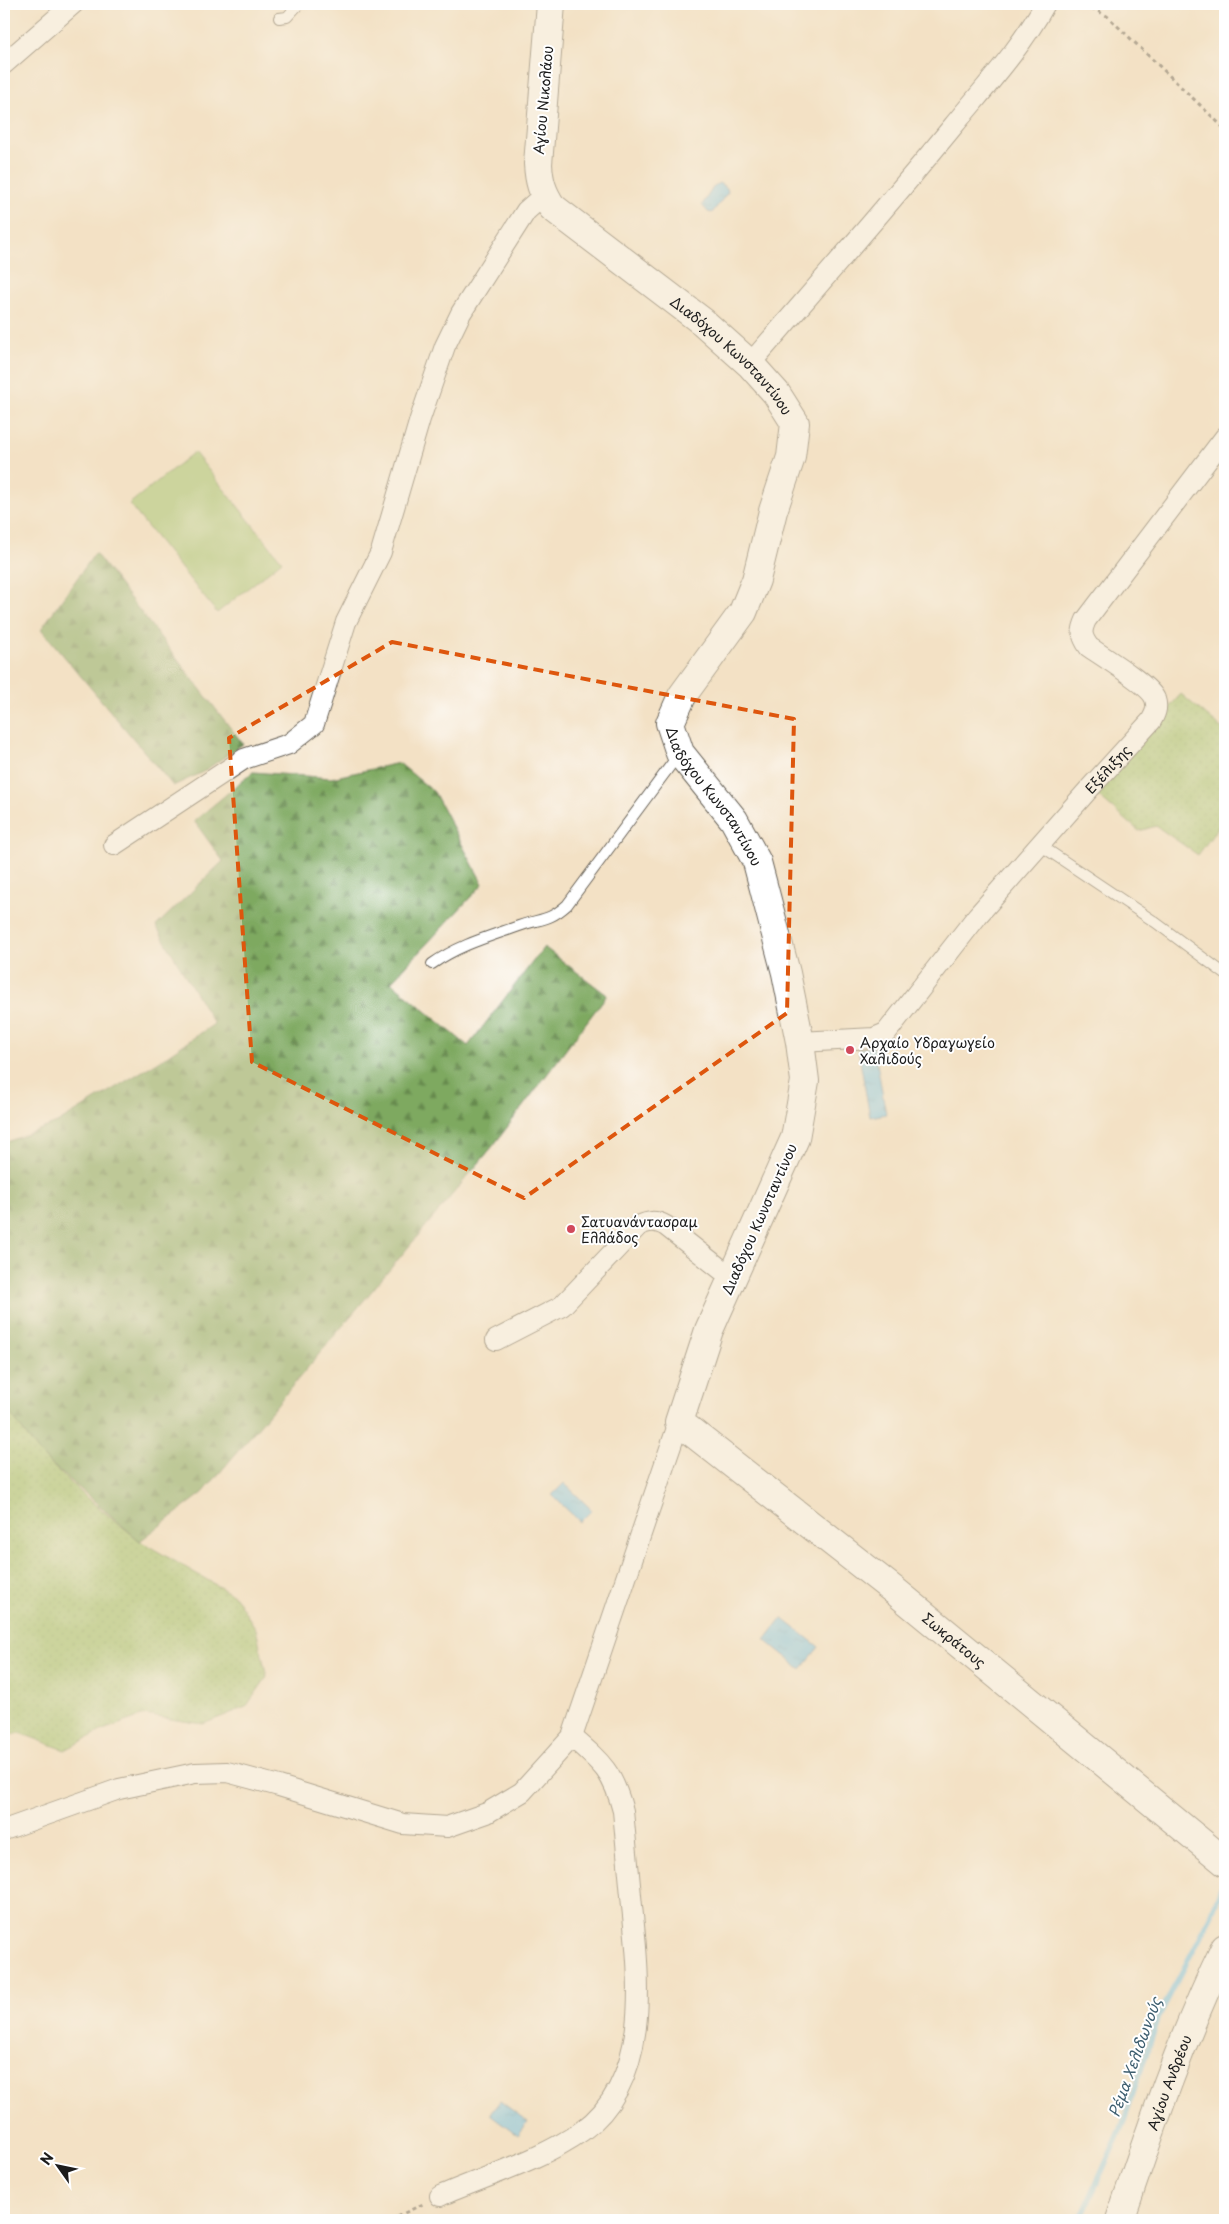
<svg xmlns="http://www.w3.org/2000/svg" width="1229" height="2224" viewBox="0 0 1229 2224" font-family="'Playpen Sans',sans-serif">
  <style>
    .grass { fill: url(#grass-dots); stroke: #5c7044 }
    .forest { fill: url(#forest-firs); stroke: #4d623e }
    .pitch { fill: #9dc36d; stroke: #5c7044 }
    .water { fill: url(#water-ripples); stroke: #466f84 }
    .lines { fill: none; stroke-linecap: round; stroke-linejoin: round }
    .stream { stroke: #6fc2eb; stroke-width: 5.5 }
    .lane-casing { stroke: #676157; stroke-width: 12 }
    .street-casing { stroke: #676157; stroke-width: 22 }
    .secondary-casing { stroke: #676157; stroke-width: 30 }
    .path { stroke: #676157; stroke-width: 3; stroke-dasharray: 4 4; stroke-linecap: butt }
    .lane { stroke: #fff; stroke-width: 10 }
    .street { stroke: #fff; stroke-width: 20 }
    .secondary { stroke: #fff; stroke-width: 28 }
    .marked { fill: none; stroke: #de560d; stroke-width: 4; stroke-dasharray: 10 6; stroke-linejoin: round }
    .poi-dot { fill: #d1495b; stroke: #fff; stroke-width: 2 }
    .labels { text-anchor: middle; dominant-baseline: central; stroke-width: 4; stroke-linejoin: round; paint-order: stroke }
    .street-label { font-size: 14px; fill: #1c1c1c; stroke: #fff }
    .poi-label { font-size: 14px; fill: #1c1c1c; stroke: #fff; text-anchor: start }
    .water-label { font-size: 15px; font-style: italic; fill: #3d5e6f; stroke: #fff }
  </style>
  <defs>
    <pattern id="grass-dots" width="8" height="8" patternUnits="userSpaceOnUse" patternTransform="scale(1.25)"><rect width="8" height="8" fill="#9dc36d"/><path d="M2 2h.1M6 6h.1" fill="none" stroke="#87a75e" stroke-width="1.8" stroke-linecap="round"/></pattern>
    <pattern id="forest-firs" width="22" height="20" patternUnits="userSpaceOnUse" patternTransform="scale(1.25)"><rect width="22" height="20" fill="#7ea960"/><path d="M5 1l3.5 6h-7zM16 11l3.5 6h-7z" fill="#66894e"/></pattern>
    <pattern id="water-ripples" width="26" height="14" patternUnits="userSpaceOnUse" patternTransform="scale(1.25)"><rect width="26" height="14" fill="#6fc2eb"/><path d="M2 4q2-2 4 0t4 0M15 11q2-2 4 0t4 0" fill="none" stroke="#60a6c9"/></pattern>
  </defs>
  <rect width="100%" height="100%" fill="#fff"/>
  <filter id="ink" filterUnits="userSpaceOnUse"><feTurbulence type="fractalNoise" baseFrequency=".02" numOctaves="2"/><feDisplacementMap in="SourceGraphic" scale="10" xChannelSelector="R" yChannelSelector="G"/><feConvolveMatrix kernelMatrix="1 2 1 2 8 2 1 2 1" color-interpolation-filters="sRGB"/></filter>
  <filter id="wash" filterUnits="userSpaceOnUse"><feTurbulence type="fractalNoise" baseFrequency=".0096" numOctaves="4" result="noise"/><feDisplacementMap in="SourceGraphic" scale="20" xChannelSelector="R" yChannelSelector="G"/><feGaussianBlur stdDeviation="1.12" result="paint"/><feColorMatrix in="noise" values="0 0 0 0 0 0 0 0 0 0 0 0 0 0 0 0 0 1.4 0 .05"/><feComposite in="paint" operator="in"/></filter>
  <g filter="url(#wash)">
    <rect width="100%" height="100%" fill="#f3e1c5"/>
    <path class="grass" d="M 1181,694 L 1225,731 L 1225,818 L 1198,855 L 1156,826 L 1139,831 L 1093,792 Z
      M 4,1401 L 7,1409 L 41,1455 L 87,1498 L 140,1541 L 235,1596 L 256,1629 L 267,1677 L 246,1707 L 203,1724 L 144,1715 L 103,1730 L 65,1750 L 20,1733 L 4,1737 Z"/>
    <path class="forest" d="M 95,553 L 243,744 L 203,772 L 173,786 L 41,629 Z
      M 399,763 L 434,792 L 483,884 L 391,982 L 468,1046 L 544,947 L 607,995 L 493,1146 L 203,1493 L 140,1541 L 41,1455 L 7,1409 L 4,1401 L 4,1143 L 57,1123 L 159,1061 L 214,1024 L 156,926 L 223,861 L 194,821 L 253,772 L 331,778 Z"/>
    <path class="pitch" d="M 194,452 L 282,561 L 217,613 L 129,504 Z"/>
    <path class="water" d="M 719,183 L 727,188 L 728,192 L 712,213 L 708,212 L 702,205 L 714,186 Z
      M 874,1046 L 886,1114 L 870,1117 L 858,1049 Z
      M 564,1483 L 592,1510 L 580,1522 L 552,1495 Z
      M 782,1618 L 819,1647 L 801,1669 L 765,1640 Z
      M 500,2101 L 528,2122 L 518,2135 L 490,2114 Z"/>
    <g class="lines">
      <path class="stream" d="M 1080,2220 L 1121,2129 L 1159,2016 L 1211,1916 L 1225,1876"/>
    </g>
  </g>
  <g filter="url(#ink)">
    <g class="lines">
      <g class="lane-casing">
        <path id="lane" d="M 279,18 L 287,17 L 299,4
          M 1040,845 L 1155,922 L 1225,974
          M 432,964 C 459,945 488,937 519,926 C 541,918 548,922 567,905 L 679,754"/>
      </g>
      <g class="street-casing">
        <g id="street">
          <path d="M 4,64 L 73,4"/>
          <path d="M 750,364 C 818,285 888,206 954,125 C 986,86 1021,48 1045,4"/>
          <path d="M 114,845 L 244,759 L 289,744 L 314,724 L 346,622 L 381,552 L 420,419 L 445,346 L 461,313 L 526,211 L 544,195"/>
          <path id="s1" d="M 800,1042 L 874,1038 L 886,1033 L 978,915 L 1089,789 L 1151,721 C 1155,714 1158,708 1155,699 C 1151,686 1102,656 1089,647 C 1081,636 1081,631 1086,620 L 1225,437"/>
          <path d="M 496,1340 L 562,1306 L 638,1226 C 649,1221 655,1220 666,1226 L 732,1278"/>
          <path d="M 4,1830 L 119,1789 L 195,1773 L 227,1772 L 279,1786 L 403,1824 L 447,1827 L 487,1813 L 522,1792 L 572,1737 L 679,1422"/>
          <path d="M 440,2196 C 486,2176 541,2160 582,2131 C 651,2081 640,1981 632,1906 C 629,1874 626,1843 623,1811 C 613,1772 602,1763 572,1737"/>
        </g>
      </g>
      <g class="secondary-casing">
        <g id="secondary">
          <path id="s2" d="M 551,4 L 538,164 C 539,181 542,192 552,207 L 703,322 L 750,364 L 776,393 L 795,423 L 791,457 L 773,511 L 756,580 L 743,612 L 682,696 L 670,723 L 680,753 L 734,820 L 757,862 L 786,973 L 800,1042 L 805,1081 L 795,1138 L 709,1330 L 679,1422 L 895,1591 L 1225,1862"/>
          <path id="s3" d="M 1120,2220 C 1151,2128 1182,2036 1225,1948"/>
        </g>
      </g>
      <path class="path" d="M 1084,4 L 1107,16 L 1225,129
        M 390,2220 L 425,2203"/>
      <use href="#lane" class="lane"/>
      <use href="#street" class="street"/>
      <use href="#secondary" class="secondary"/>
    </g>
  </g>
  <path d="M0 0H1229V2224H0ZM 392,642 L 794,719 L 787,1013 L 524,1198 L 252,1062 L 229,738 Z" fill="#f3e1c5" fill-opacity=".55" fill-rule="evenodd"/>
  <path class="marked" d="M 392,642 L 794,719 L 787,1013 L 524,1198 L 252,1062 L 229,738 Z"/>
  <g class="poi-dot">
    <circle cx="850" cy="1050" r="5"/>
    <circle cx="571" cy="1229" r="5"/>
  </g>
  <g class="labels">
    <g class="street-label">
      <text transform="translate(543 100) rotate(-85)">Αγίου Νικολάου</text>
      <text stroke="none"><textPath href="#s2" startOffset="440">Διαδόχου Κωνσταντίνου</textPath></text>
      <text stroke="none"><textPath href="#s1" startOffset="432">Εξέλιξης</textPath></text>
      <text stroke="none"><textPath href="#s2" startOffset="950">Διαδόχου Κωνσταντίνου</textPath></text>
      <text transform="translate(759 1219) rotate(-66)">Διαδόχου Κωνσταντίνου</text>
      <text stroke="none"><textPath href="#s2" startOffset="1970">Σωκράτους</textPath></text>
      <text stroke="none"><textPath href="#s3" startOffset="146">Αγίου Ανδρέου</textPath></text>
    </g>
    <g class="poi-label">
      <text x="860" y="1042">Αρχαίο Υδραγωγείο<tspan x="860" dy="16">Χαλιδούς</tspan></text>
      <text x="581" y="1221">Σατυανάντασραμ<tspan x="581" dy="16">Ελλάδος</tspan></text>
    </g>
    <g class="water-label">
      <text transform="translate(1134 2057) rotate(-70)">Ρέμα Χελιδωνούς</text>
    </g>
  </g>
  <rect width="1229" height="2224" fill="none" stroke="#fff" stroke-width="20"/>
  <g transform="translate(58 2166) rotate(303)" stroke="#ffffff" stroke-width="4" paint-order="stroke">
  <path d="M0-4L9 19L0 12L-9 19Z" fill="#1c1c1c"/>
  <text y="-8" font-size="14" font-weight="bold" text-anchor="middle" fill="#1c1c1c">N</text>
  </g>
</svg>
